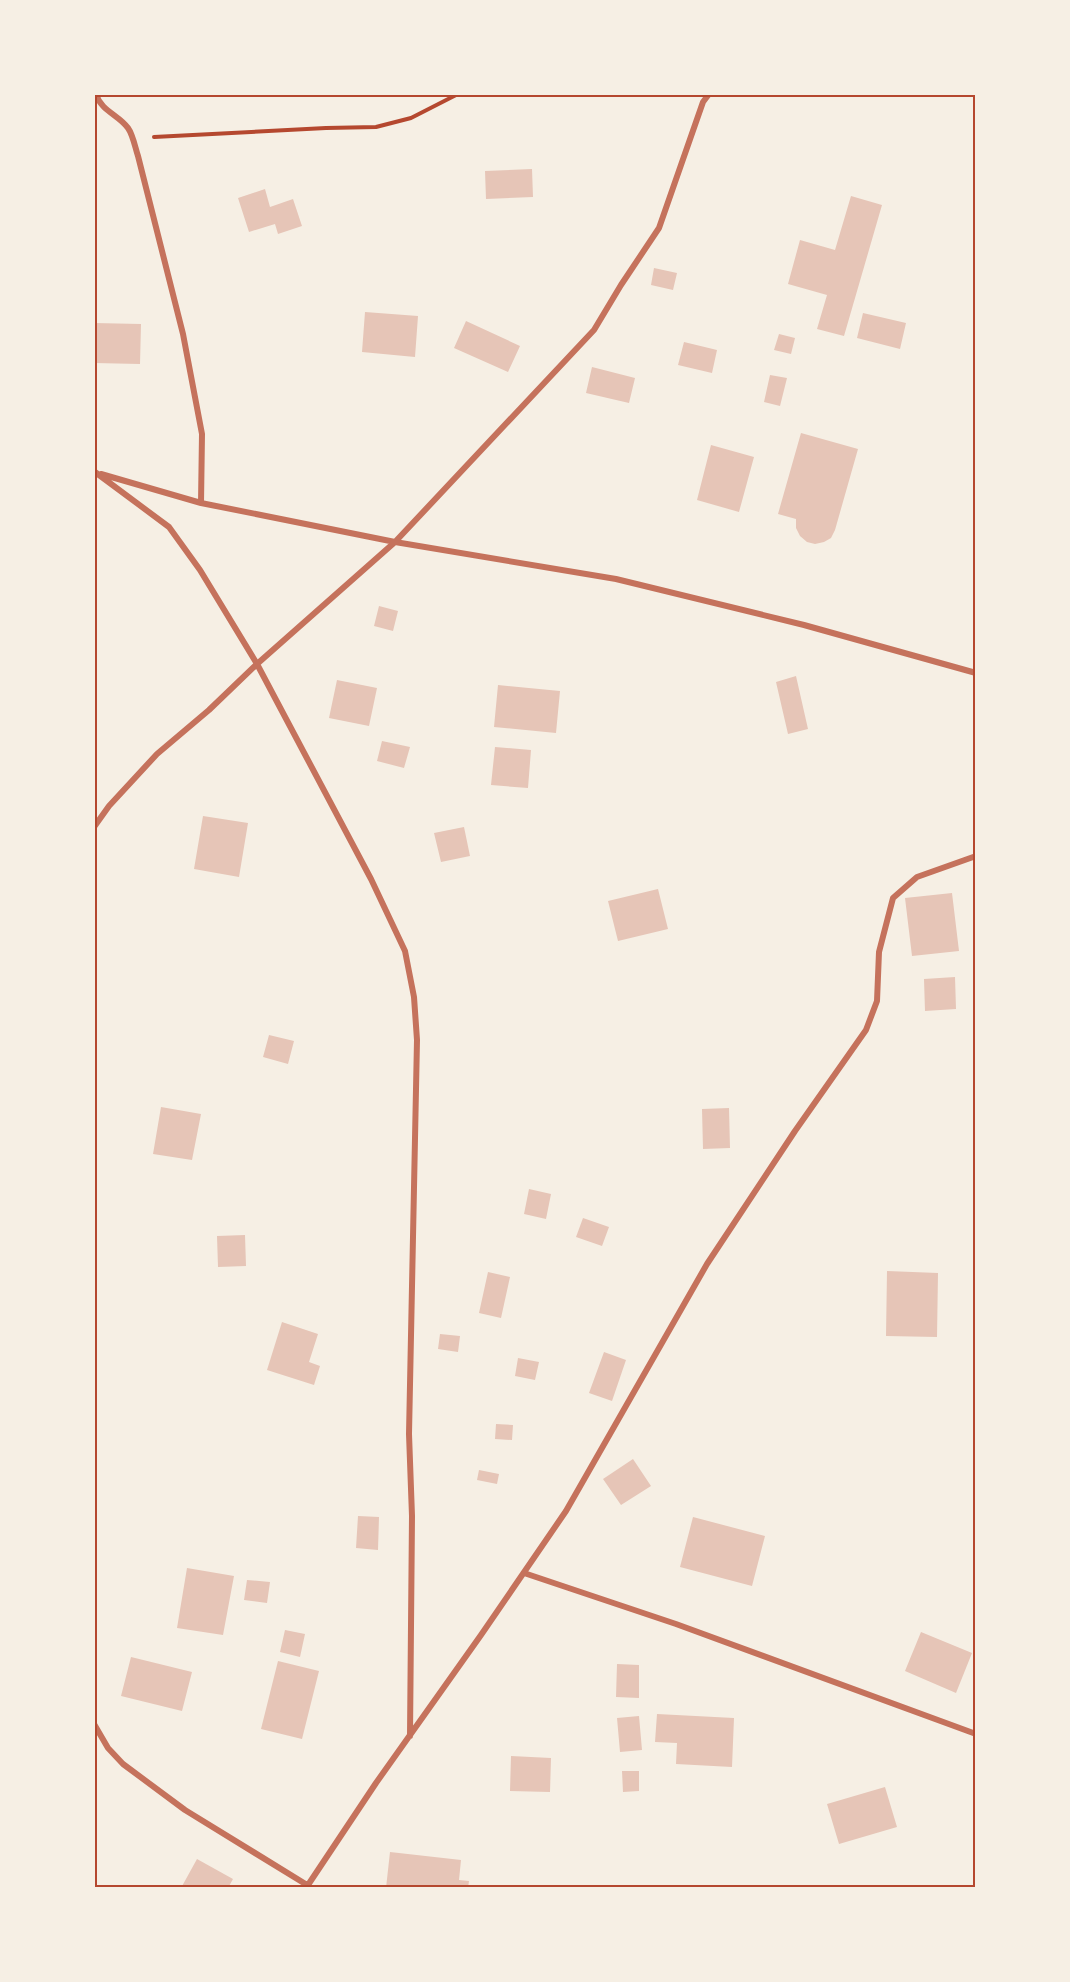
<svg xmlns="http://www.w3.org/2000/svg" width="1070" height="1982" viewBox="0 0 1070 1982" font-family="'IBM Plex Serif',serif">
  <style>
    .building { fill: #e6c5b7 }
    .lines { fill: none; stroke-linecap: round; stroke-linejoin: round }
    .path { stroke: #b5482f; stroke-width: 4 }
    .minor { stroke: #c5725c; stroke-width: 6 }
    .neatline { fill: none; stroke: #b5482f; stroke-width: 2 }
  </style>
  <rect width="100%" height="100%" fill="#f6efe4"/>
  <path class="building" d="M 532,169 L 533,197 L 486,199 L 485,171 Z
    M 265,189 L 270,207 L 293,199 L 302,226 L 278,234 L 275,224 L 249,232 L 238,198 Z
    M 851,196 L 882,205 L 844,336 L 817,329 L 827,295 L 788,284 L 800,240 L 835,250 Z
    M 654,268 L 677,273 L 673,290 L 651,285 Z
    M 365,312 L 418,316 L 415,357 L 362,352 Z
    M 863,313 L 906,323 L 900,349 L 857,338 Z
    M 466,321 L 520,346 L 508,372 L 454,348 Z
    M 94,323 L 141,324 L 140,364 L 94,363 Z
    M 779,334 L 795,338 L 791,354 L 774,350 Z
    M 684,342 L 717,350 L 712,373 L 678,365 Z
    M 592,367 L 635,378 L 629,403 L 586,393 Z
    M 770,375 L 787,378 L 780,406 L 764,402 Z
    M 801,433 L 858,449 L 835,530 L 831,538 L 824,542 L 815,544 L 807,542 L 800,536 L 796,528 L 796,519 L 778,514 Z
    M 711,445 L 754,457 L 739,512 L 697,500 Z
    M 379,606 L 398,611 L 393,631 L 374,626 Z
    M 796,676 L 808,729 L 788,734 L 776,682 Z
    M 337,680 L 377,688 L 369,726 L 329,718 Z
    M 498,685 L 560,691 L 556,733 L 494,727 Z
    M 382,741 L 410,747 L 404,768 L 377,761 Z
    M 495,747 L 531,750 L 528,788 L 491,785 Z
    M 203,816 L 248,823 L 239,877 L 194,869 Z
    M 464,827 L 470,856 L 441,862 L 434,833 Z
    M 658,889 L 668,929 L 618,941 L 608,901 Z
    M 952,893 L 959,951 L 912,956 L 905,898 Z
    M 955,977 L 956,1009 L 925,1011 L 924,979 Z
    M 269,1035 L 294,1041 L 288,1064 L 263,1057 Z
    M 161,1107 L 201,1114 L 192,1160 L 153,1154 Z
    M 729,1108 L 730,1148 L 703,1149 L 702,1109 Z
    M 529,1189 L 551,1194 L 546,1219 L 524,1214 Z
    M 583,1218 L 609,1227 L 602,1246 L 576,1237 Z
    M 245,1235 L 246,1266 L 218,1267 L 217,1236 Z
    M 887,1271 L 938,1273 L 937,1337 L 886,1336 Z
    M 488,1272 L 510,1277 L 501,1318 L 479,1313 Z
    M 282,1322 L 318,1334 L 309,1362 L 320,1366 L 314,1385 L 267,1370 Z
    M 440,1334 L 460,1336 L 458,1352 L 438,1349 Z
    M 604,1352 L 626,1360 L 612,1401 L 589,1393 Z
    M 518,1358 L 539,1362 L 535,1380 L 515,1376 Z
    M 496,1424 L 513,1425 L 512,1440 L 495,1439 Z
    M 633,1459 L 651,1486 L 621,1505 L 603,1479 Z
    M 479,1470 L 499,1474 L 497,1484 L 477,1480 Z
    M 358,1516 L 379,1517 L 378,1550 L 356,1548 Z
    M 693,1517 L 765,1536 L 752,1586 L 680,1567 Z
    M 187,1568 L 234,1576 L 223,1635 L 177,1628 Z
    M 247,1580 L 270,1582 L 267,1603 L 244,1600 Z
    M 285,1630 L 305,1634 L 300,1657 L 280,1652 Z
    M 921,1632 L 972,1653 L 956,1693 L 905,1671 Z
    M 131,1657 L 192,1672 L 182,1711 L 121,1696 Z
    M 278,1661 L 319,1671 L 302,1739 L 261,1729 Z
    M 617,1664 L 639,1665 L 639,1698 L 616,1697 Z
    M 657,1714 L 734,1718 L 732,1767 L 676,1764 L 677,1743 L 655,1742 Z
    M 639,1716 L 642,1750 L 620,1752 L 617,1718 Z
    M 511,1756 L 551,1758 L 550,1792 L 510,1791 Z
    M 622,1771 L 639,1771 L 639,1791 L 623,1792 Z
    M 885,1787 L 897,1827 L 839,1844 L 827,1804 Z
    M 390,1852 L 461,1860 L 459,1880 L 469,1881 L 468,1888 L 386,1888 Z
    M 197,1859 L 233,1879 L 228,1888 L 181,1888 Z"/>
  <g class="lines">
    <path class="path" d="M 154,137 L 326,128 L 376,127 L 411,118 L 458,94"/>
    <path class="minor" d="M 96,94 C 101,111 119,115 128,128 C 133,135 135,147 138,156 L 183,334 L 202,434 L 201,503
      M 95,472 L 169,527 L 200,570 L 257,664 L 371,879 L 405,951 L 414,997 L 417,1040 L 409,1434 L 412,1516 L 410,1736
      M 101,474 L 201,503 L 395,542 L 616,579 L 804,625 L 976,673
      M 94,827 L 109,806 L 157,754 L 209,710 L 257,664 L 395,542 L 594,330 L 621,285 L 659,228 L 703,102 L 709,94
      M 524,1573 L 676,1624 L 976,1734
      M 94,1724 L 108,1748 L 123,1764 L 185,1810 L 312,1888
      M 306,1888 L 376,1783 L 481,1635 L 566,1511 L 707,1264 L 795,1131 L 866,1030 L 877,1001 L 879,952 L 893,898 L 917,877 L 976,856"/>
  </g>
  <rect width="1070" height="1982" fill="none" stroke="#f6efe4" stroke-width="192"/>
  <rect x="96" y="96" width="878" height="1790" class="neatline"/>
</svg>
